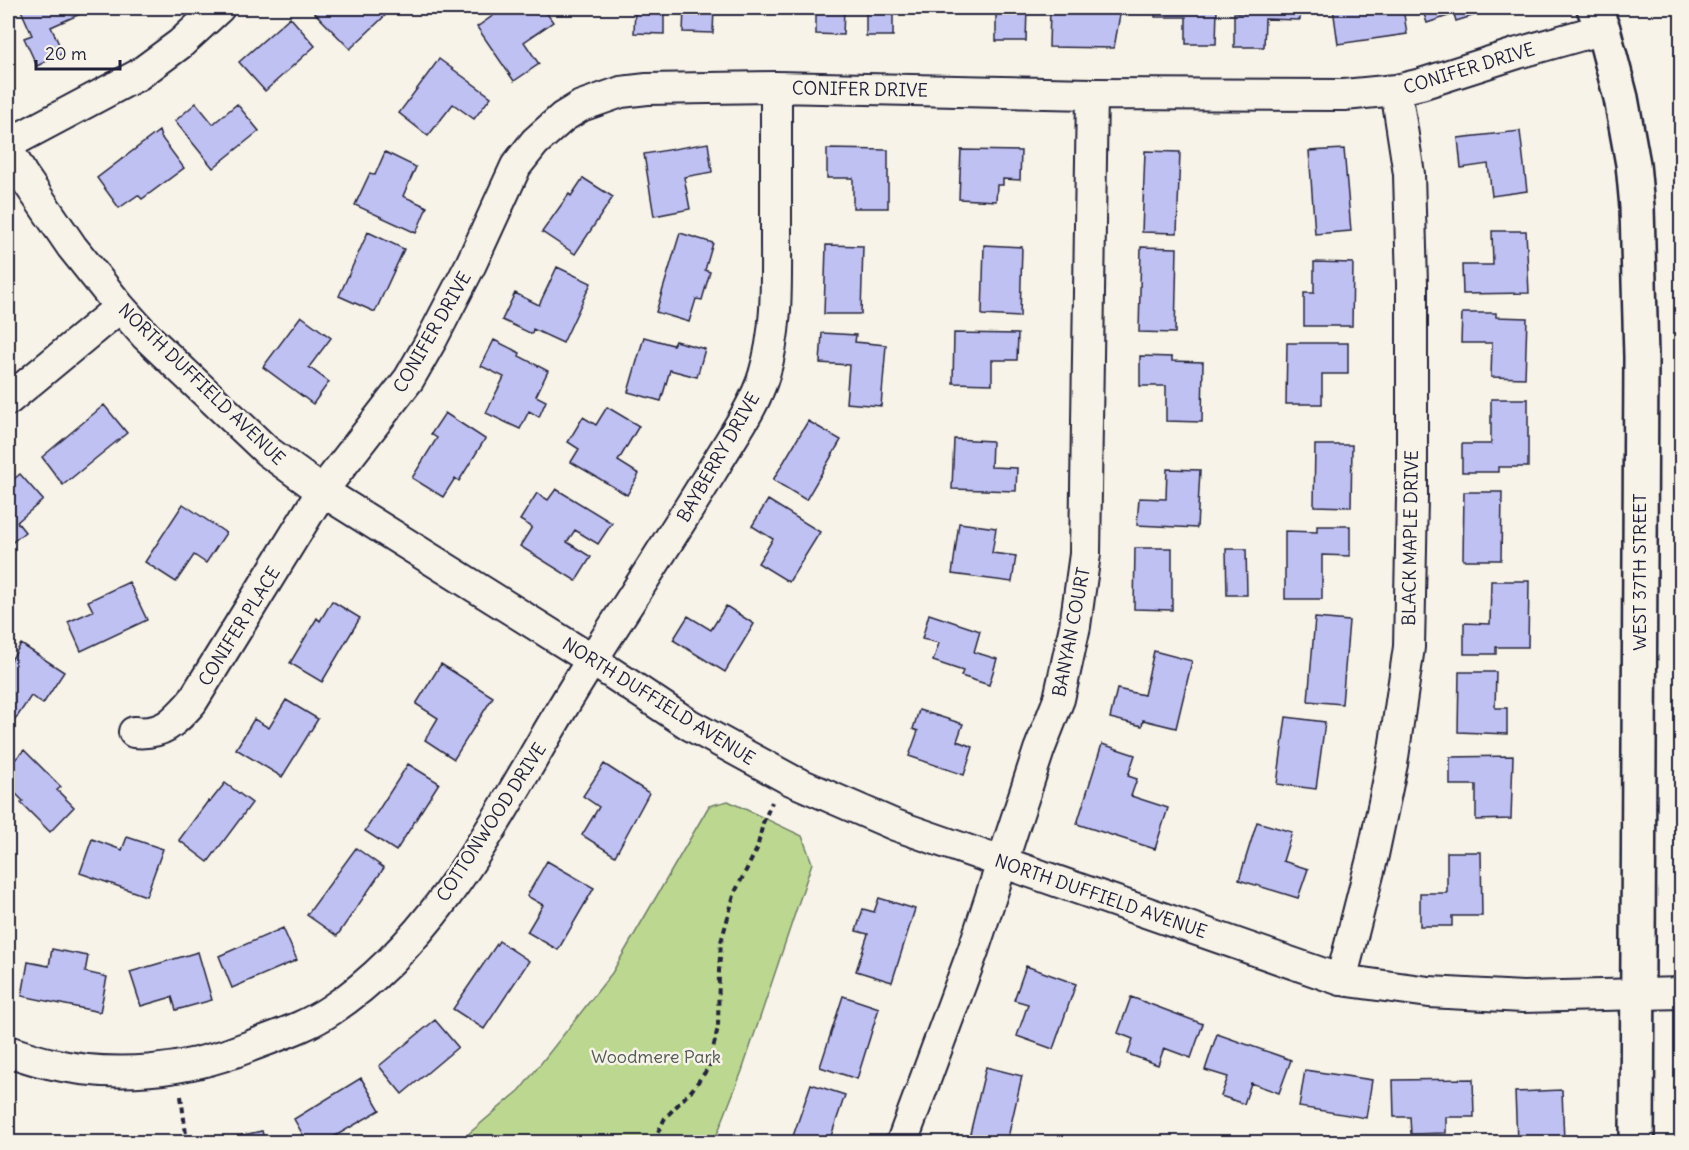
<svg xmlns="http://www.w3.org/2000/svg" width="1689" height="1150" viewBox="0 0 1689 1150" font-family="Delius,sans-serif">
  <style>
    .green { fill: #bcd890; stroke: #6f7d66; stroke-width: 1.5 }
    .building { fill: #c0c1f3; stroke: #22223b; stroke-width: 1.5 }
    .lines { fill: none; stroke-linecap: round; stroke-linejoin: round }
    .street-casing { stroke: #22223b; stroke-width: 34 }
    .secondary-casing { stroke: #22223b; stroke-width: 38 }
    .path { stroke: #22223b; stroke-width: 4; stroke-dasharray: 6 4.5; stroke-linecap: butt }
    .street { stroke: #f7f3e8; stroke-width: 30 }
    .secondary { stroke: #f7f3e8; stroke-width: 33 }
    .labels { text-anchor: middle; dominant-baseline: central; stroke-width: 5; stroke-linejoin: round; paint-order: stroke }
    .street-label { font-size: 18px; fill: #22223b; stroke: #f7f3e8 }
    .park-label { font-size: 18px; fill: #505954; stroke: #f7f3e8 }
  </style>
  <rect width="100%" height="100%" fill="#f7f3e8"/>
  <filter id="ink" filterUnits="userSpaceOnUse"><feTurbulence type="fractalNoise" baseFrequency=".0167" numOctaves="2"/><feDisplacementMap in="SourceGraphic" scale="12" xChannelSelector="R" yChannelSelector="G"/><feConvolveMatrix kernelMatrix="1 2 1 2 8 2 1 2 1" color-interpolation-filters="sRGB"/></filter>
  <g filter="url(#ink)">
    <path class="green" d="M 728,801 L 802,836 L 812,863 L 742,1071 L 714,1142 L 459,1142 L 520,1090 L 612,973 L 709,806 Z"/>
    <path class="building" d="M 20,8 L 85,8 L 87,11 L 51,27 L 63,53 L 37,66 L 24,38 L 32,35 Z
      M 310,8 L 393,8 L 350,49 Z
      M 504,8 L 507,10 L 511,8 L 543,8 L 553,22 L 524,42 L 539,64 L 514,81 L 477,27 Z
      M 635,8 L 664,8 L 664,34 L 634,33 Z
      M 684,8 L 753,8 L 714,8 L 713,33 L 683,32 Z
      M 773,8 L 844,8 L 843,35 L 816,34 L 816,9 Z
      M 866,8 L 935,8 L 935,12 L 893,12 L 893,36 L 866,36 Z
      M 964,8 L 1027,8 L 1026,41 L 996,41 L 996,14 L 964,14 Z
      M 1050,8 L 1121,9 L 1114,48 L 1049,47 Z
      M 1155,8 L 1217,8 L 1216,44 L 1186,44 L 1186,17 L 1155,17 Z
      M 1241,8 L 1300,8 L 1300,20 L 1265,19 L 1264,47 L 1234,47 L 1234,13 L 1241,13 Z
      M 1333,8 L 1403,8 L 1407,34 L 1338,44 Z
      M 1422,8 L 1483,8 L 1485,12 L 1456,21 L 1454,14 L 1427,23 Z
      M 290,17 L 315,46 L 265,91 L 239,62 Z
      M 439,59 L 491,97 L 474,119 L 453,104 L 428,136 L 399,113 Z
      M 196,103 L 213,124 L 237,104 L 259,131 L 213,168 L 175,121 Z
      M 159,131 L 161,137 L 184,168 L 142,199 L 138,195 L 119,208 L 97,178 Z
      M 1520,131 L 1527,191 L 1492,196 L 1488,164 L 1461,168 L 1458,138 Z
      M 708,143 L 712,172 L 684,177 L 690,209 L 654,216 L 644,154 Z
      M 827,149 L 888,150 L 888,208 L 853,208 L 853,178 L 827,178 Z
      M 1344,149 L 1351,231 L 1315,234 L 1309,151 Z
      M 961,150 L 1021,151 L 1020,180 L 1003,179 L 1003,185 L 997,185 L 996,201 L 959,199 Z
      M 1145,151 L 1180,152 L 1177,233 L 1142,232 Z
      M 385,152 L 416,167 L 403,196 L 427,207 L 416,233 L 355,205 L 370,173 L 375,175 Z
      M 583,178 L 613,197 L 575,254 L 542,232 L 569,194 L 571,196 Z
      M 1492,231 L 1526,231 L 1529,293 L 1463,294 L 1462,265 L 1493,265 Z
      M 368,232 L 404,249 L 375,312 L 339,296 Z
      M 680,233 L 713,243 L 705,270 L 710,272 L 702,300 L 696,299 L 689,322 L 656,312 Z
      M 826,245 L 863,246 L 861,314 L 824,314 Z
      M 984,245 L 1022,247 L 1020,317 L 982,315 Z
      M 1141,247 L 1177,248 L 1175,333 L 1139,332 Z
      M 1314,262 L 1353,263 L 1352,326 L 1304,326 L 1304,293 L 1314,293 Z
      M 557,267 L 591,283 L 563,343 L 533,329 L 532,334 L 502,320 L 515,293 L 539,305 Z
      M 1462,313 L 1496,313 L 1496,317 L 1527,318 L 1525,378 L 1491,377 L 1492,343 L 1461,343 Z
      M 301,316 L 331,338 L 309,367 L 329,382 L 313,404 L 263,367 Z
      M 822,333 L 856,335 L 855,342 L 886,345 L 881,406 L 846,403 L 849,365 L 820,363 Z
      M 954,333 L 1018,334 L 1017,360 L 992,360 L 992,384 L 953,383 Z
      M 644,337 L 673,345 L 675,341 L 705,349 L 697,377 L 670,370 L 661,401 L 628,392 Z
      M 494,340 L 520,353 L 519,356 L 548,371 L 536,396 L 546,401 L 539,417 L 529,411 L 520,429 L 486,413 L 504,377 L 481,366 Z
      M 1287,343 L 1348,343 L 1348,374 L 1322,374 L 1322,404 L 1286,404 Z
      M 1140,356 L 1172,357 L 1172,361 L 1203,362 L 1202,422 L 1166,421 L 1166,386 L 1140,386 Z
      M 1491,399 L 1528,399 L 1528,467 L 1498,467 L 1498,472 L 1462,472 L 1462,444 L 1491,444 Z
      M 104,405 L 127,433 L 63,485 L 42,457 Z
      M 607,407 L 639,426 L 618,461 L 639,474 L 627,495 L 571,462 L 579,449 L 568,442 L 583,417 L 596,425 Z
      M 445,413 L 485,439 L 459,481 L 455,478 L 443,497 L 412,478 L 437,438 L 431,434 Z
      M 808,421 L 841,440 L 806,500 L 773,480 Z
      M 954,439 L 992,441 L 991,467 L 1017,468 L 1016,491 L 952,489 Z
      M 1315,445 L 1352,445 L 1351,507 L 1314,506 Z
      M 1167,469 L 1200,470 L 1197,528 L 1137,525 L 1139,498 L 1166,499 Z
      M 20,474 L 43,500 L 17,522 L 25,532 L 8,546 L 8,484 Z
      M 556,489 L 612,523 L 598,544 L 575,530 L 567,542 L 591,557 L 576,581 L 520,546 L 532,527 L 520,520 L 537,493 L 548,500 Z
      M 1464,492 L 1502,492 L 1501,560 L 1463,560 Z
      M 768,500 L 820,532 L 789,582 L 758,563 L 773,539 L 752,526 Z
      M 183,504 L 226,533 L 206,563 L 194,555 L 176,582 L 145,562 Z
      M 959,523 L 996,528 L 992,553 L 1016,556 L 1012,582 L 952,574 Z
      M 1317,526 L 1350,526 L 1350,556 L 1322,555 L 1322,599 L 1285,599 L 1285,531 L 1317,532 Z
      M 1135,548 L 1172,548 L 1172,610 L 1134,609 Z
      M 1226,549 L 1246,549 L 1247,595 L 1227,595 Z
      M 1491,581 L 1529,581 L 1528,647 L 1496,647 L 1496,654 L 1464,654 L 1464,623 L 1490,624 Z
      M 129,582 L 147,620 L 81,651 L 68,622 L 93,611 L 88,601 Z
      M 332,601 L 360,618 L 322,682 L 290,663 L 317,618 L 320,621 Z
      M 726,606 L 754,624 L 725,672 L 673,640 L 688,616 L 711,630 Z
      M 929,614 L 980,631 L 974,652 L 997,659 L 989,685 L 961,676 L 963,671 L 933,661 L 939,643 L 922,639 Z
      M 1315,618 L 1349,621 L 1342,704 L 1308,701 Z
      M 21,644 L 64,672 L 43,704 L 31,696 L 13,723 L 8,719 L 8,665 Z
      M 1154,651 L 1192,661 L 1176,728 L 1143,720 L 1142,726 L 1110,718 L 1117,689 L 1144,695 Z
      M 441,664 L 493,697 L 454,759 L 425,740 L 438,718 L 416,704 Z
      M 1459,672 L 1496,672 L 1495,708 L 1507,708 L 1507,734 L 1458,732 Z
      M 286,700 L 318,719 L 282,777 L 236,749 L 254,719 L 269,728 Z
      M 919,710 L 963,724 L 957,741 L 973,747 L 964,775 L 909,756 L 918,731 L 913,729 Z
      M 1286,717 L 1325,722 L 1316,789 L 1277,784 Z
      M 1102,744 L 1135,755 L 1128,776 L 1137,779 L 1131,796 L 1168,808 L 1155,849 L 1077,824 Z
      M 24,750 L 61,787 L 57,790 L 74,807 L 50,832 L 21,803 L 23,801 L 8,786 L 8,767 Z
      M 1513,756 L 1511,819 L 1476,820 L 1476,785 L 1450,785 L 1450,757 Z
      M 408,764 L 439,783 L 396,851 L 365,831 Z
      M 604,764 L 649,793 L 615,856 L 582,835 L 599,807 L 583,796 Z
      M 225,783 L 252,803 L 208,862 L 179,840 L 208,801 L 210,802 Z
      M 1257,822 L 1292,832 L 1283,861 L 1308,869 L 1298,898 L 1239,880 Z
      M 127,837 L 163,849 L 146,896 L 80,873 L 92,839 L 122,850 Z
      M 356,848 L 384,868 L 337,936 L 307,915 Z
      M 1447,852 L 1481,852 L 1482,916 L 1452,916 L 1452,926 L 1420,926 L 1420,893 L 1447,893 Z
      M 547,861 L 594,888 L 558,950 L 527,932 L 543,905 L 527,896 Z
      M 879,898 L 915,909 L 892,982 L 856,971 L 868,934 L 856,931 L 863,909 L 874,912 Z
      M 283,928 L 297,960 L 232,988 L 219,956 Z
      M 499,941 L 529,961 L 484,1029 L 453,1009 Z
      M 52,949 L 88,956 L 85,972 L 107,977 L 100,1012 L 22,996 L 28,962 L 49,966 Z
      M 198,952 L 212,1000 L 176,1010 L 172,997 L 141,1006 L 130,972 Z
      M 1026,966 L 1076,984 L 1053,1049 L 1017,1036 L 1028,1004 L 1014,1000 Z
      M 843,996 L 879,1008 L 857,1079 L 820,1067 Z
      M 1131,997 L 1203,1024 L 1191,1058 L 1164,1048 L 1158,1065 L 1128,1054 L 1133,1039 L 1118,1033 Z
      M 435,1020 L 458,1047 L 402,1094 L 379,1066 Z
      M 1217,1034 L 1291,1060 L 1279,1093 L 1251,1083 L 1244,1104 L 1221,1096 L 1228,1077 L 1205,1070 Z
      M 986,1067 L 1022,1076 L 1007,1142 L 968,1142 Z
      M 1305,1070 L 1372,1080 L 1366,1118 L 1299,1107 Z
      M 361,1078 L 380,1110 L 325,1142 L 307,1142 L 294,1119 Z
      M 1473,1079 L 1474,1117 L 1446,1117 L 1446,1133 L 1411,1134 L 1410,1117 L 1394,1117 L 1393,1080 Z
      M 811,1084 L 845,1095 L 829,1142 L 791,1142 Z
      M 1562,1090 L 1564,1142 L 1517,1142 L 1515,1092 Z
      M 262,1131 L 265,1142 L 212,1142 Z"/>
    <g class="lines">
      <g class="street-casing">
        <path id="street" d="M 8,144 L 138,75 L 180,44 L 219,8
          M 8,149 L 22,174 L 72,247 L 120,307 L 146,336 L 267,451 L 322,491 L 592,660 L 690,725 L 791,780 L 895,825 L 1341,980 L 1429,992 L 1523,997 L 1682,993
          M 8,400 L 120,307
          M 134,732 C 163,735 174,722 192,702 L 322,491 L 409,379 L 432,339 L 471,264 L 516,166 L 535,142 L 563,117 L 581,106 L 621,92 L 647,89 L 776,87 L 1092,94 L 1344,95 L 1396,90 L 1421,84 L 1518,53 L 1603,29
          M 1341,980 L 1373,855 L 1392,764 L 1409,647 L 1412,498 L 1412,284 L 1409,174 L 1396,90
          M 8,1051 C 21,1055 34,1060 48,1063 C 114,1079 185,1072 248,1047 C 276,1036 306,1027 331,1010 C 456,926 514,778 594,657 C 636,592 678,527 718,461 C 734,434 755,405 764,375 C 778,329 776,282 776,235 C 776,186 776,137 776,87
          M 902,1142 L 973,951 L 1039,750 L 1059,699 L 1075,626 L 1085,554 L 1092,94"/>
      </g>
      <g class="secondary-casing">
        <path id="secondary" d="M 1594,8 L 1603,29 L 1621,98 L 1633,164 L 1637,207 L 1641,357 L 1637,1142"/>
      </g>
      <path class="path" d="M 181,1096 L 187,1142
        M 653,1142 L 665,1118 L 692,1090 L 709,1067 L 718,1027 L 719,971 L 721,942 L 735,892 L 757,849 L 763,823 L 772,802"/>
      <use href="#street" class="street"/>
      <use href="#secondary" class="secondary"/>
    </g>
  </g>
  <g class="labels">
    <g class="street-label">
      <text transform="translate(1469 68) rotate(-17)">CONIFER DRIVE</text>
      <text transform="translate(860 89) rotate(1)">CONIFER DRIVE</text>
      <text transform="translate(432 332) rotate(-60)">CONIFER DRIVE</text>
      <text transform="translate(202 384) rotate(44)">NORTH DUFFIELD AVENUE</text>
      <text transform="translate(718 457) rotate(-60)">BAYBERRY DRIVE</text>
      <text transform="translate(1410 538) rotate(-89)">BLACK MAPLE DRIVE</text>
      <text transform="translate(1639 572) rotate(-90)">WEST 37TH STREET</text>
      <text transform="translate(239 626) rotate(-58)">CONIFER PLACE</text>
      <text transform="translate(1071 632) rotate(-79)">BANYAN COURT</text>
      <text transform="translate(659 701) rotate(32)">NORTH DUFFIELD AVENUE</text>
      <text transform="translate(491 822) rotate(-57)">COTTONWOOD DRIVE</text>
      <text transform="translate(1101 896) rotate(19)">NORTH DUFFIELD AVENUE</text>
    </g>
    <g class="park-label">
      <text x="656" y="1056">Woodmere Park</text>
    </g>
  </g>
  <rect width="1689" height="1150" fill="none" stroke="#f7f3e8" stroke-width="30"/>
  <rect x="15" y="15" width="1659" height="1120" fill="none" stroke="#22223b" stroke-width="2" filter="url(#ink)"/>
  <path d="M36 60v9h84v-9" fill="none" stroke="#22223b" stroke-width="3"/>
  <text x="45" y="60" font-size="18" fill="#22223b" stroke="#f7f3e8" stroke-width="4.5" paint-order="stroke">20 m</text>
</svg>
